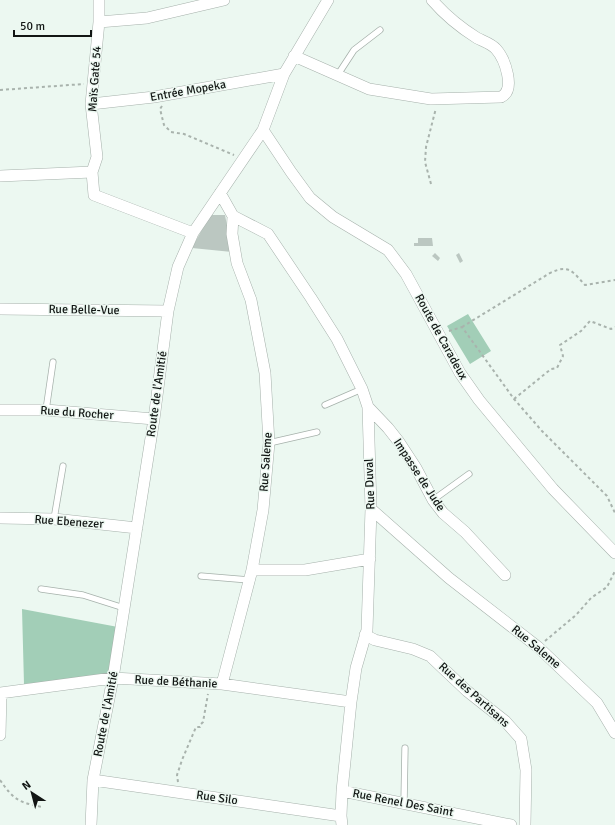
<svg xmlns="http://www.w3.org/2000/svg" width="615" height="825" viewBox="0 0 615 825" font-family="Signika,sans-serif">
  <style>
    .grass { fill: #a2ceb7 }
    .building { fill: #bbc7c1 }
    .lines { fill: none; stroke-linecap: round; stroke-linejoin: round }
    .lane-casing { stroke: #a6b1ab; stroke-width: 7 }
    .street-casing { stroke: #a6b1ab; stroke-width: 12 }
    .path { stroke: #a9b3ad; stroke-width: 2; stroke-dasharray: 3 3; stroke-linecap: butt }
    .lane { stroke: #fff; stroke-width: 5.5 }
    .street { stroke: #fff; stroke-width: 11 }
    .labels { text-anchor: middle; dominant-baseline: central; stroke-width: 3; stroke-linejoin: round; paint-order: stroke }
    .street-label { font-size: 12px; fill: #121614; stroke: #ecf8f1 }
  </style>
  <rect width="100%" height="100%" fill="#ecf8f1"/>
  <path class="grass" d="M 468,314 L 491,351 L 470,364 L 447,326 Z
    M 22,609 L 118,627 L 108,677 L 24,684 Z"/>
  <path class="building" d="M 210,215 L 225,215 L 232,252 L 192,248 Z
    M 418,238 L 432,238 L 433,246 L 414,246 L 414,243 L 418,243 Z
    M 435,253 L 440,258 L 438,261 L 432,256 Z
    M 459,253 L 463,261 L 460,263 L 456,255 Z"/>
  <g class="lines">
    <g class="lane-casing">
      <path id="lane" d="M 337,76 L 354,50 L 380,30
        M 325,405 L 362,389
        M 46,410 L 53,362
        M 269,443 L 317,432
        M 433,500 L 469,474
        M 54,519 L 63,466
        M 201,576 L 249,580
        M 41,589 L 83,595 L 124,608
        M 404,803 L 405,748"/>
    </g>
    <g class="street-casing">
      <path id="street" d="M 99,0 L 99,22 L 91,104 L 97,157 L 92,172 L 94,195 L 193,233
        M 99,22 L 147,18 L 224,0
        M 294,56 L 369,89 L 431,99 L 501,97 C 516,90 505,59 496,49 C 492,44 483,41 477,38 C 461,28 445,15 432,0
        M 91,104 L 154,97 L 284,74
        M 263,130 L 291,172 L 310,198 L 333,217 L 388,250 L 406,274 L 460,373 L 479,400 L 553,489 L 615,553
        M 0,176 L 92,172
        M 220,193 L 233,216 L 268,234 L 311,298 L 337,339 L 362,389 L 368,407 L 371,509 L 367,630 L 356,668 L 351,702 L 342,791 L 341,816 L 342,825
        M 0,309 L 168,311
        M 368,407 L 388,428 L 399,442 L 416,468 L 433,500 L 443,513 L 465,532 L 505,575
        M 0,410 L 46,410 L 154,419
        M 371,509 L 449,578 L 538,647 L 597,703 L 615,733
        M 0,518 L 54,519 L 137,528
        M 252,570 L 305,570 L 370,559
        M 365,635 L 375,640 L 413,649 L 430,656 L 467,691 L 505,721 L 521,739 L 526,770 L 525,825
        M 222,684 L 252,570 L 263,510 L 269,443 L 265,373 L 251,300 L 237,263 L 232,234 L 233,216
        M 0,693 L 113,678 L 222,684 L 351,702
        M 0,735 L 1,693
        M 93,780 L 341,816
        M 342,791 L 511,825
        M 91,825 L 93,780 L 113,678 L 154,419 L 168,311 L 178,267 L 193,233 L 263,130 L 284,74 L 328,0"/>
    </g>
    <path class="path" d="M 0,90 L 84,84
      M 162,106 L 160,109 L 164,125 L 171,132 L 184,134 L 234,155
      M 431,184 L 425,162 L 426,147 L 436,108
      M 462,327 L 550,273 C 569,264 572,271 585,285 L 615,280
      M 449,331 L 462,327 L 514,399 L 542,431 L 607,496 L 615,513
      M 514,399 L 551,369 L 557,368 L 563,356 L 560,345 L 581,331 L 590,321 L 611,329 L 615,327
      M 545,641 L 576,615 L 591,598 L 607,587 L 615,571
      M 0,780 C 14,800 18,802 42,807
      M 178,782 L 177,775 L 182,760 L 196,727 L 200,727 L 201,724 L 203,722 L 208,694"/>
    <use href="#lane" class="lane"/>
    <use href="#street" class="street"/>
  </g>
  <g class="labels">
    <g class="street-label">
      <text transform="translate(95 79) rotate(-86)">Maïs Gaté 54</text>
      <text transform="translate(188 91) rotate(-10)">Entrée Mopeka</text>
      <text transform="translate(84 310) rotate(1)">Rue Belle-Vue</text>
      <text transform="translate(441 337) rotate(61)">Route de Caradeux</text>
      <text transform="translate(157 394) rotate(-82)">Route de l'Amitié</text>
      <text transform="translate(77 413) rotate(4)">Rue du Rocher</text>
      <text transform="translate(266 462) rotate(-86)">Rue Saleme</text>
      <text transform="translate(419 475) rotate(57)">Impasse de Jude</text>
      <text transform="translate(370 484) rotate(-92)">Rue Duval</text>
      <text transform="translate(69 522) rotate(4)">Rue Ebenezer</text>
      <text transform="translate(536 647) rotate(40)">Rue Saleme</text>
      <text transform="translate(176 682) rotate(3)">Rue de Béthanie</text>
      <text transform="translate(474 695) rotate(42)">Rue des Partisans</text>
      <text transform="translate(106 714) rotate(-79)">Route de l'Amitié</text>
      <text transform="translate(217 798) rotate(8)">Rue Silo</text>
      <text transform="translate(403 803) rotate(11)">Rue Renel Des Saint</text>
    </g>
  </g>
  <g transform="translate(32 793) rotate(324)" stroke="#ecf8f1" stroke-width="3" paint-order="stroke">
  <path d="M0-3L7 15L0 10L-7 15Z" fill="#121614"/>
  <text y="-6" font-size="11" font-weight="bold" text-anchor="middle" fill="#121614">N</text>
  </g>
  <path d="M14 30v6h77v-6" fill="none" stroke="#121614" stroke-width="2"/>
  <text x="20" y="30" font-size="12" fill="#121614" stroke="#ecf8f1" stroke-width="3" paint-order="stroke">50 m</text>
</svg>
